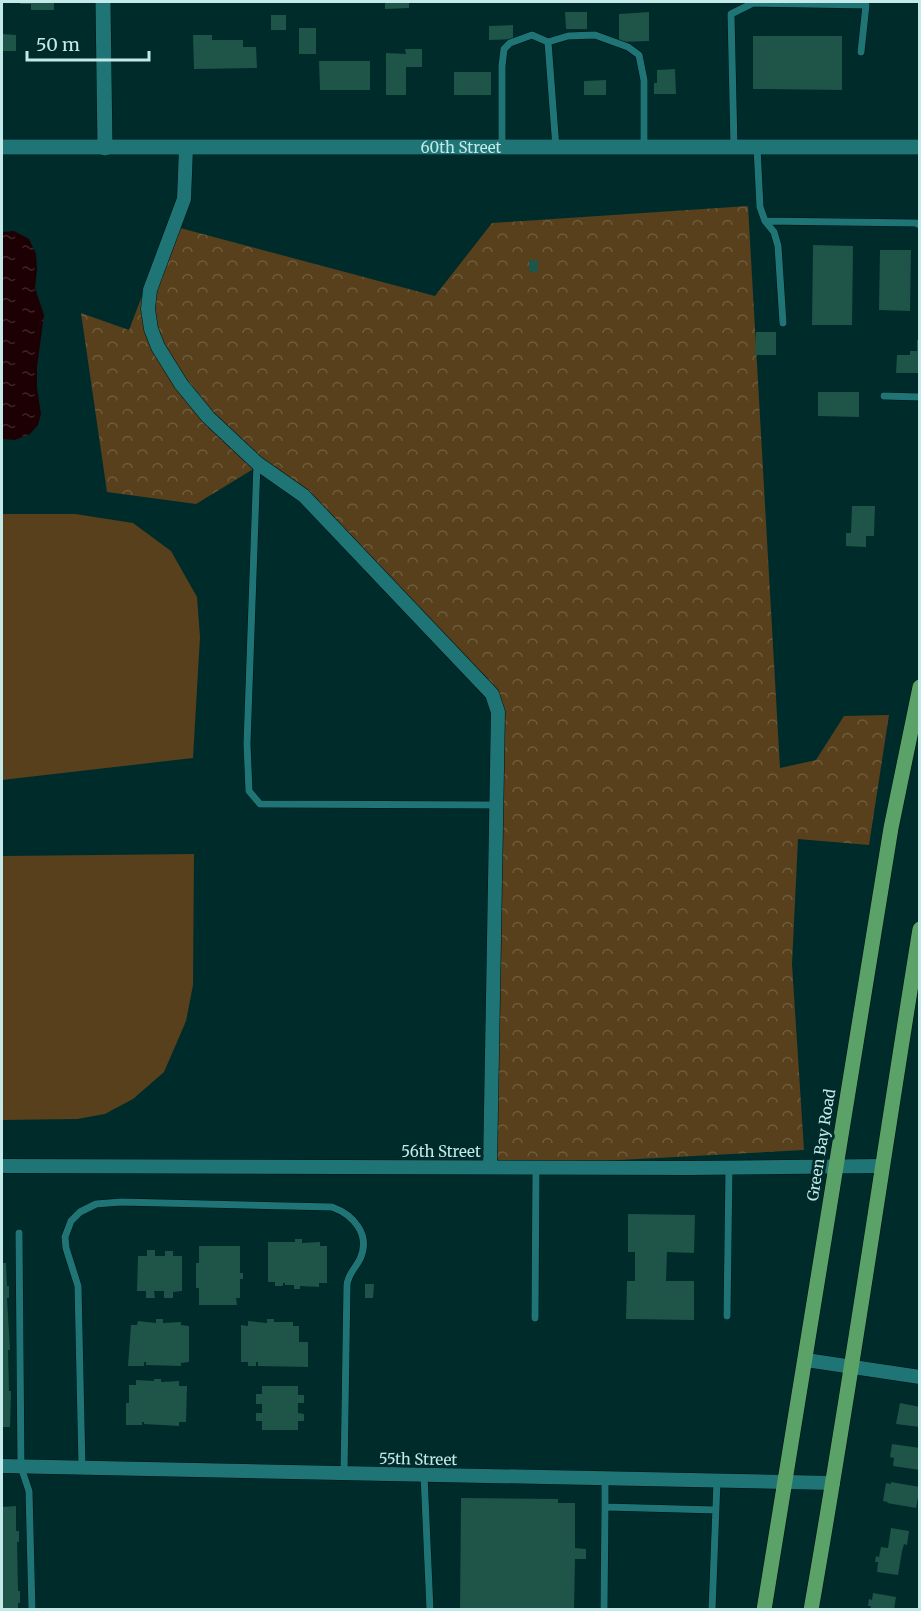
<svg xmlns="http://www.w3.org/2000/svg" width="921" height="1611" viewBox="0 0 921 1611" font-family="Merriweather,serif">
  <style>
    .forest { fill: url(#forest-crowns) }
    .pitch { fill: #57401b }
    .water { fill: url(#water-ripples) }
    .building { fill: #1f5448 }
    .lines { fill: none; stroke-linecap: round; stroke-linejoin: round }
    .service-casing { stroke: #001112; stroke-width: 8 }
    .minor-casing { stroke: #001112; stroke-width: 15 }
    .tertiary-casing { stroke: #001112; stroke-width: 16 }
    .primary-casing { stroke: #001112; stroke-width: 16 }
    .service { stroke: #1f7475; stroke-width: 7 }
    .minor { stroke: #1f7475; stroke-width: 14 }
    .tertiary { stroke: #1f7475; stroke-width: 15 }
    .primary { stroke: #5aa268; stroke-width: 15 }
    .labels { text-anchor: middle; dominant-baseline: central; stroke-width: 6; stroke-linejoin: round; paint-order: stroke }
    .street-label { font-size: 15px; fill: #c4e9e9; stroke: #002b2b }
  </style>
  <defs>
    <pattern id="forest-crowns" width="20" height="18" patternUnits="userSpaceOnUse" patternTransform="scale(1.5)"><rect width="20" height="18" fill="#57401b"/><path d="M2 6a3 3 0 1 1 6 0M12 15a3 3 0 1 1 6 0" fill="none" stroke="#6e5c3c"/></pattern>
    <pattern id="water-ripples" width="26" height="14" patternUnits="userSpaceOnUse" patternTransform="scale(1.5)"><rect width="26" height="14" fill="#1d0003"/><path d="M2 4q2-2 4 0t4 0M15 11q2-2 4 0t4 0" fill="none" stroke="#3c2528"/></pattern>
  </defs>
  <rect width="100%" height="100%" fill="#002b2b"/>
  <path class="forest" d="M 748,206 L 780,768 L 816,760 L 844,716 L 889,715 L 869,845 L 798,839 L 792,964 L 804,1150 L 490,1167 L 492,694 L 304,496 L 255,468 L 196,504 L 107,492 L 81,313 L 129,330 L 169,225 L 435,296 L 492,223 Z"/>
  <path class="pitch" d="M 2,514 L 75,514 L 133,523 L 171,551 L 197,597 L 200,637 L 193,758 L 2,780 Z
    M 194,854 L 193,985 L 186,1021 L 164,1072 L 133,1099 L 105,1114 L 77,1119 L 2,1120 L 2,856 Z"/>
  <path class="water" d="M 14,231 L 29,239 L 36,254 L 37,270 L 35,288 L 44,315 L 37,367 L 37,388 L 41,414 L 38,425 L 30,434 L 15,440 L 2,439 L 2,232 Z"/>
  <path class="building" d="M 20,2 L 54,2 L 54,10 L 31,10 L 31,4 L 20,4 Z
    M 385,2 L 409,2 L 409,8 L 385,9 Z
    M 565,12 L 587,12 L 587,29 L 566,29 Z
    M 649,12 L 649,41 L 619,42 L 619,14 Z
    M 271,15 L 286,15 L 286,30 L 271,30 Z
    M 513,25 L 513,39 L 489,40 L 489,26 Z
    M 299,28 L 316,28 L 316,54 L 299,54 Z
    M 2,34 L 16,35 L 16,51 L 2,51 Z
    M 193,35 L 212,35 L 212,40 L 243,40 L 243,47 L 256,47 L 257,68 L 194,69 Z
    M 753,36 L 842,36 L 842,90 L 753,89 Z
    M 405,49 L 422,49 L 422,67 L 406,67 L 406,95 L 386,95 L 386,53 L 406,54 Z
    M 319,61 L 370,61 L 370,90 L 320,90 Z
    M 675,69 L 676,94 L 654,94 L 654,83 L 657,83 L 657,70 Z
    M 454,72 L 491,72 L 491,95 L 454,95 Z
    M 606,80 L 606,95 L 584,95 L 584,81 Z
    M 813,245 L 853,246 L 852,325 L 812,325 Z
    M 880,250 L 911,250 L 910,311 L 879,310 Z
    M 529,260 L 538,260 L 538,272 L 529,272 Z
    M 756,332 L 776,332 L 776,355 L 755,355 Z
    M 917,340 L 920,340 L 920,373 L 896,373 L 897,355 L 910,355 L 910,351 L 917,351 Z
    M 818,392 L 859,392 L 859,417 L 818,416 Z
    M 852,506 L 875,506 L 874,536 L 866,536 L 866,547 L 846,546 L 846,533 L 851,533 Z
    M 628,1214 L 695,1215 L 694,1253 L 667,1252 L 666,1281 L 694,1281 L 694,1320 L 626,1319 L 627,1281 L 635,1281 L 635,1252 L 628,1252 Z
    M 295,1239 L 302,1239 L 302,1243 L 320,1242 L 320,1246 L 327,1246 L 327,1283 L 319,1283 L 319,1287 L 300,1286 L 300,1289 L 294,1289 L 294,1285 L 285,1285 L 285,1283 L 283,1283 L 283,1286 L 275,1286 L 275,1282 L 268,1282 L 268,1242 L 295,1242 Z
    M 199,1246 L 240,1246 L 240,1273 L 243,1273 L 243,1279 L 240,1279 L 240,1298 L 236,1298 L 237,1305 L 199,1305 L 199,1288 L 196,1288 L 196,1263 L 199,1263 Z
    M 147,1250 L 155,1250 L 155,1256 L 165,1256 L 165,1251 L 173,1251 L 173,1256 L 182,1256 L 182,1291 L 173,1292 L 173,1298 L 164,1298 L 164,1291 L 154,1291 L 155,1298 L 146,1298 L 146,1291 L 137,1291 L 138,1256 L 147,1256 Z
    M 2,1263 L 6,1263 L 7,1286 L 9,1286 L 9,1298 L 7,1298 L 10,1350 L 8,1350 L 9,1391 L 11,1391 L 10,1427 L 2,1427 Z
    M 365,1284 L 374,1284 L 373,1298 L 365,1298 Z
    M 156,1319 L 163,1319 L 163,1323 L 181,1322 L 181,1325 L 189,1326 L 189,1362 L 181,1363 L 181,1366 L 146,1365 L 146,1362 L 144,1362 L 144,1366 L 128,1366 L 131,1325 L 137,1325 L 138,1321 L 156,1323 Z
    M 267,1319 L 274,1319 L 274,1322 L 293,1322 L 293,1326 L 299,1326 L 299,1342 L 308,1342 L 308,1367 L 258,1366 L 258,1362 L 256,1362 L 256,1366 L 248,1366 L 248,1362 L 241,1362 L 241,1325 L 248,1326 L 248,1321 L 267,1323 Z
    M 154,1379 L 161,1379 L 161,1382 L 179,1381 L 179,1386 L 187,1386 L 186,1422 L 179,1422 L 179,1426 L 144,1424 L 144,1422 L 142,1422 L 142,1425 L 126,1425 L 126,1403 L 129,1403 L 129,1385 L 136,1385 L 136,1380 L 154,1381 Z
    M 262,1386 L 298,1386 L 298,1395 L 304,1395 L 304,1403 L 298,1403 L 298,1413 L 304,1414 L 304,1421 L 298,1421 L 298,1430 L 262,1430 L 262,1421 L 256,1421 L 256,1413 L 262,1413 L 262,1404 L 256,1404 L 256,1394 L 262,1394 Z
    M 900,1403 L 920,1407 L 920,1427 L 896,1424 Z
    M 892,1444 L 920,1448 L 920,1470 L 893,1466 L 894,1458 L 890,1457 Z
    M 891,1482 L 920,1487 L 916,1508 L 887,1503 L 888,1502 L 883,1501 L 886,1483 L 891,1484 Z
    M 461,1498 L 558,1499 L 558,1503 L 575,1503 L 575,1548 L 586,1549 L 586,1559 L 575,1559 L 574,1610 L 460,1610 Z
    M 16,1506 L 16,1531 L 19,1531 L 19,1542 L 17,1542 L 18,1591 L 20,1591 L 20,1603 L 18,1603 L 18,1610 L 2,1610 L 2,1507 Z
    M 891,1528 L 909,1531 L 907,1545 L 904,1544 L 902,1551 L 898,1575 L 877,1572 L 878,1562 L 875,1562 L 876,1556 L 879,1557 L 881,1547 L 888,1548 Z
    M 873,1593 L 896,1597 L 894,1610 L 870,1610 L 871,1606 L 868,1606 L 869,1599 L 872,1600 Z"/>
  <g class="lines">
    <g class="service-casing">
      <path id="service" d="M 548,42 L 556,148
        M 502,147 L 502,66 L 504,49 L 510,43 L 532,35 L 548,42 L 568,36 L 595,35 L 628,47 L 639,55 L 644,80 L 644,147
        M 734,147 L 731,14 L 753,3 L 866,5 L 861,52
        M 757,147 L 760,207 L 765,221 L 774,232 L 778,246 L 783,323
        M 765,221 L 916,223 L 920,225
        M 884,396 L 920,397
        M 257,463 L 247,744 L 249,791 L 260,804 L 497,805
        M 19,1233 L 21,1467 L 29,1491 L 32,1610
        M 727,1316 L 729,1168
        M 535,1318 L 536,1167
        M 82,1468 L 78,1286 L 66,1248 L 65,1237 L 71,1221 L 80,1212 L 96,1204 L 121,1202 L 332,1207 C 354,1215 371,1235 360,1259 C 355,1269 348,1274 347,1285 L 344,1474
        M 424,1475 L 430,1610
        M 605,1479 L 605,1507 L 716,1510
        M 604,1610 L 605,1507
        M 712,1610 L 717,1481"/>
    </g>
    <g class="minor-casing">
      <path id="minor" d="M 186,148 L 184,199 L 150,290 L 148,309 L 151,329 L 158,347 L 181,384 L 208,417 L 257,463 L 304,496 L 492,694 L 498,712 L 490,1167
        M 2,1166 L 690,1168 L 881,1166
        M 806,1360 L 920,1377
        M 2,1466 L 833,1483"/>
    </g>
    <g class="tertiary-casing">
      <g id="tertiary">
        <path d="M 103,2 L 105,148"/>
        <path id="s1" d="M 2,147 L 920,147"/>
      </g>
    </g>
    <g class="primary-casing">
      <path id="primary" d="M 764,1610 L 891,828 L 920,687
        M 811,1610 C 851,1383 883,1156 920,929"/>
    </g>
    <use href="#service" class="service"/>
    <use href="#minor" class="minor"/>
    <use href="#tertiary" class="tertiary"/>
    <use href="#primary" class="primary"/>
  </g>
  <g class="labels">
    <g class="street-label">
      <text stroke="none"><textPath href="#s1" startOffset="459">60th Street</textPath></text>
      <text transform="translate(821 1145) rotate(-81)">Green Bay Road</text>
      <text x="441" y="1151">56th Street</text>
      <text transform="translate(418 1459) rotate(1)">55th Street</text>
    </g>
  </g>
  <rect width="921" height="1611" fill="none" stroke="#c4e9e9" stroke-width="6"/>
  <path d="M27 51v9h122v-9" fill="none" stroke="#c4e9e9" stroke-width="3"/>
  <text x="36" y="51" font-size="18" fill="#c4e9e9" stroke="#002b2b" stroke-width="4.5" paint-order="stroke">50 m</text>
</svg>
